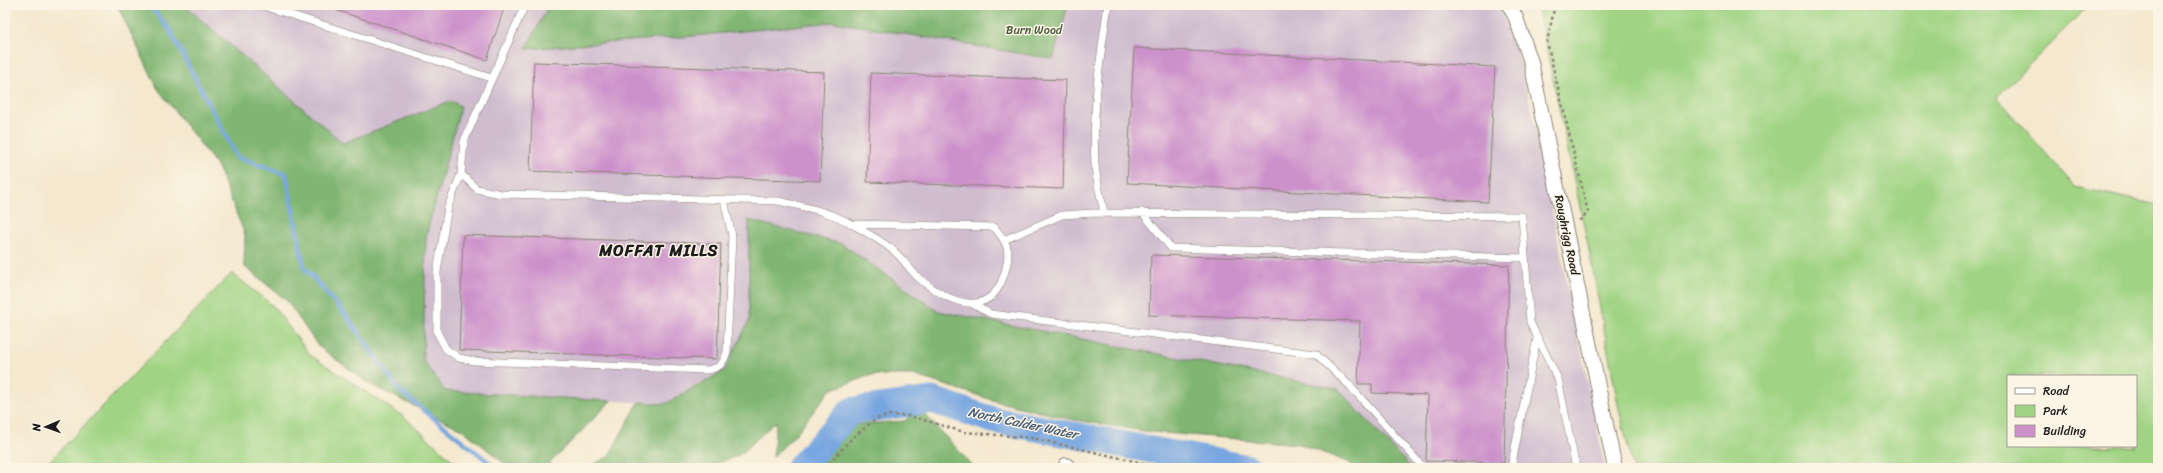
<svg xmlns="http://www.w3.org/2000/svg" width="2163" height="473" viewBox="0 0 2163 473" font-family="Sriracha,sans-serif">
  <style>
    .industrial { fill: #cfbdcf }
    .green { fill: #a0d484; stroke: #5e7850; fill-rule: evenodd }
    .forest { fill: #80b672; stroke: #4e6947 }
    .lines { fill: none; stroke-linecap: round; stroke-linejoin: round }
    .stream { stroke: #77a6e0; stroke-width: 4.5 }
    .river { stroke: #77a6e0; stroke-width: 27 }
    .building { fill: #cc91cb }
    .service-casing { stroke: #888275; stroke-width: 8 }
    .minor-casing { stroke: #888275; stroke-width: 16 }
    .path { stroke: #888275; stroke-width: 2.5; stroke-dasharray: 3 3; stroke-linecap: butt }
    .service { stroke: #fff; stroke-width: 7 }
    .minor { stroke: #fff; stroke-width: 14 }
    .labels { text-anchor: middle; dominant-baseline: central; stroke-width: 3; stroke-linejoin: round; paint-order: stroke }
    .park-label { font-size: 12px; fill: #4a5c40; stroke: #fcf5e5 }
    .street-label { font-size: 12px; fill: #1c1c1c; stroke: #fcf5e5 }
    .water-label { font-size: 13px; font-style: italic; fill: #455a74; stroke: #fcf5e5 }
    .district-label { font-size: 16px; font-weight: bold; letter-spacing: 1px; fill: #1c1c1c; stroke: #fcf5e5 }
  </style>
  <rect width="100%" height="100%" fill="#fcf5e5"/>
  <filter id="ink" filterUnits="userSpaceOnUse"><feTurbulence type="fractalNoise" baseFrequency=".025" numOctaves="2"/><feDisplacementMap in="SourceGraphic" scale="8" xChannelSelector="R" yChannelSelector="G"/><feConvolveMatrix kernelMatrix="1 2 1 2 8 2 1 2 1" color-interpolation-filters="sRGB"/></filter>
  <filter id="wash" filterUnits="userSpaceOnUse"><feTurbulence type="fractalNoise" baseFrequency=".012" numOctaves="4" result="noise"/><feDisplacementMap in="SourceGraphic" scale="16" xChannelSelector="R" yChannelSelector="G"/><feGaussianBlur stdDeviation="0.9" result="paint"/><feColorMatrix in="noise" values="0 0 0 0 0 0 0 0 0 0 0 0 0 0 0 0 0 1.4 0 .05"/><feComposite in="paint" operator="in"/></filter>
  <g filter="url(#wash)">
    <rect width="100%" height="100%" fill="#f4e8ce"/>
    <path class="industrial" d="M 184,5 L 1494,5 L 1501,12 L 1514,39 L 1530,103 L 1605,468 L 1411,468 L 1338,389 L 938,311 L 724,371 L 665,404 L 445,391 L 423,360 L 425,238 L 450,101 L 343,143 Z"/>
    <path class="green" d="M 1533,5 L 2089,5 L 1997,97 L 2075,187 L 2158,205 L 2158,468 L 1633,468 L 1618,404 L 1588,245 L 1538,9 ZM 2008,376 L 2136,376 L 2136,446 L 2008,446 Z
      M 232,273 L 273,306 L 310,355 L 404,417 L 461,468 L 43,468 Z"/>
    <path class="forest" d="M 117,5 L 184,5 L 343,143 L 450,101 L 461,106 L 426,236 L 423,360 L 445,391 L 611,401 L 549,464 L 540,468 L 510,468 L 463,430 L 371,385 L 318,346 L 287,301 L 244,266 L 245,235 L 218,167 L 158,89 Z
      M 549,5 L 1068,5 L 1053,59 L 834,22 L 693,36 L 526,49 Z
      M 749,220 L 842,244 L 938,311 L 1338,389 L 1411,468 L 1355,468 L 1348,462 L 1300,444 L 1151,432 L 1075,420 L 999,402 L 913,375 L 872,375 L 830,390 L 795,435 L 773,457 L 776,421 L 741,454 L 706,468 L 586,468 L 608,457 L 639,402 L 665,404 L 724,371 L 749,321 Z
      M 918,407 L 970,463 L 973,468 L 811,468 L 847,425 L 905,421 Z"/>
    <g class="lines">
      <path class="stream" d="M 149,5 L 169,29 L 237,157 L 286,174 L 304,267 L 345,314 L 400,391 L 496,468"/>
      <path class="river" d="M 799,468 L 851,411 L 932,400 L 993,420 L 1248,468"/>
    </g>
    <g id="blocks">
      <path class="building" d="M 327,5 L 505,5 L 487,60 L 327,7 Z
        M 1134,48 L 1495,67 L 1488,202 L 1127,183 Z
        M 534,62 L 824,72 L 820,181 L 530,171 Z
        M 871,73 L 1066,80 L 1063,189 L 867,182 Z
        M 463,235 L 721,244 L 717,359 L 459,350 Z
        M 1151,255 L 1509,265 L 1504,463 L 1426,461 L 1428,395 L 1372,393 L 1372,384 L 1358,384 L 1360,321 L 1149,315 Z"/>
    </g>
  </g>
  <g filter="url(#ink)">
    <use href="#blocks" fill-opacity="0" stroke="#888275" stroke-width="1"/>
    <g class="lines">
      <g class="service-casing">
        <path id="service" d="M 260,5 L 491,78
          M 525,5 L 464,141 L 461,174 L 477,189 L 501,194 L 778,201 C 803,207 830,211 853,225 C 867,233 884,242 896,253 C 905,261 911,272 921,280 C 953,305 993,321 1006,268 C 1011,249 1006,241 994,227 L 851,224
          M 461,174 L 448,207 L 437,272 L 437,332 L 446,349 L 459,358 L 474,361 L 707,370 C 720,368 723,364 727,352 L 732,236 L 724,200
          M 1142,212 L 1171,248 L 1525,258
          M 1104,213 C 1101,197 1096,181 1095,164 C 1092,110 1100,58 1108,5
          M 1004,240 L 1062,215 L 1093,213 L 1522,216 L 1530,322 L 1558,379 L 1576,468
          M 974,305 L 991,314 L 1316,354 L 1350,386 L 1424,468
          M 1511,468 L 1537,338"/>
      </g>
      <g class="minor-casing">
        <path id="minor" d="M 1509,5 L 1516,18 L 1531,62 L 1615,468
          M 1066,465 L 1069,468"/>
      </g>
      <path class="path" d="M 1555,5 L 1547,42 L 1588,212 L 1579,221
        M 825,468 L 852,438 L 876,419 L 889,415 L 910,416 L 964,432 L 1032,438 L 1165,468"/>
      <use href="#service" class="service"/>
      <use href="#minor" class="minor"/>
    </g>
  </g>
  <g class="labels">
    <g class="park-label">
      <text x="1034" y="30">Burn Wood</text>
    </g>
    <g class="street-label">
      <text transform="translate(1567 235) rotate(78)">Roughrigg Road</text>
    </g>
    <g class="water-label">
      <text transform="translate(1023 423) rotate(12)">North Calder Water</text>
    </g>
    <g class="district-label">
      <text x="659" y="250">MOFFAT MILLS</text>
    </g>
  </g>
  <rect width="2163" height="473" fill="none" stroke="#fcf5e5" stroke-width="20"/>
  <rect x="2007" y="375" width="130" height="72" fill="#fcf5e5" stroke="#a29e95"/>
  <rect x="2015" y="388" width="20" height="6" fill="#ffffff" stroke="#a29e95"/>
  <text x="2043" y="395" font-size="12" fill="#1c1c1c">Road</text>
  <rect x="2015" y="405" width="20" height="12" fill="#a0d484" stroke="#a29e95"/>
  <text x="2043" y="415" font-size="12" fill="#1c1c1c">Park</text>
  <rect x="2015" y="425" width="20" height="12" fill="#cc91cb" stroke="#a29e95"/>
  <text x="2043" y="435" font-size="12" fill="#1c1c1c">Building</text>
  <g transform="translate(46 427) rotate(268)" stroke="#fcf5e5" stroke-width="3" paint-order="stroke">
  <path d="M0-3L7 15L0 10L-7 15Z" fill="#1c1c1c"/>
  <text y="-6" font-size="11" font-weight="bold" text-anchor="middle" fill="#1c1c1c">N</text>
  </g>
</svg>
